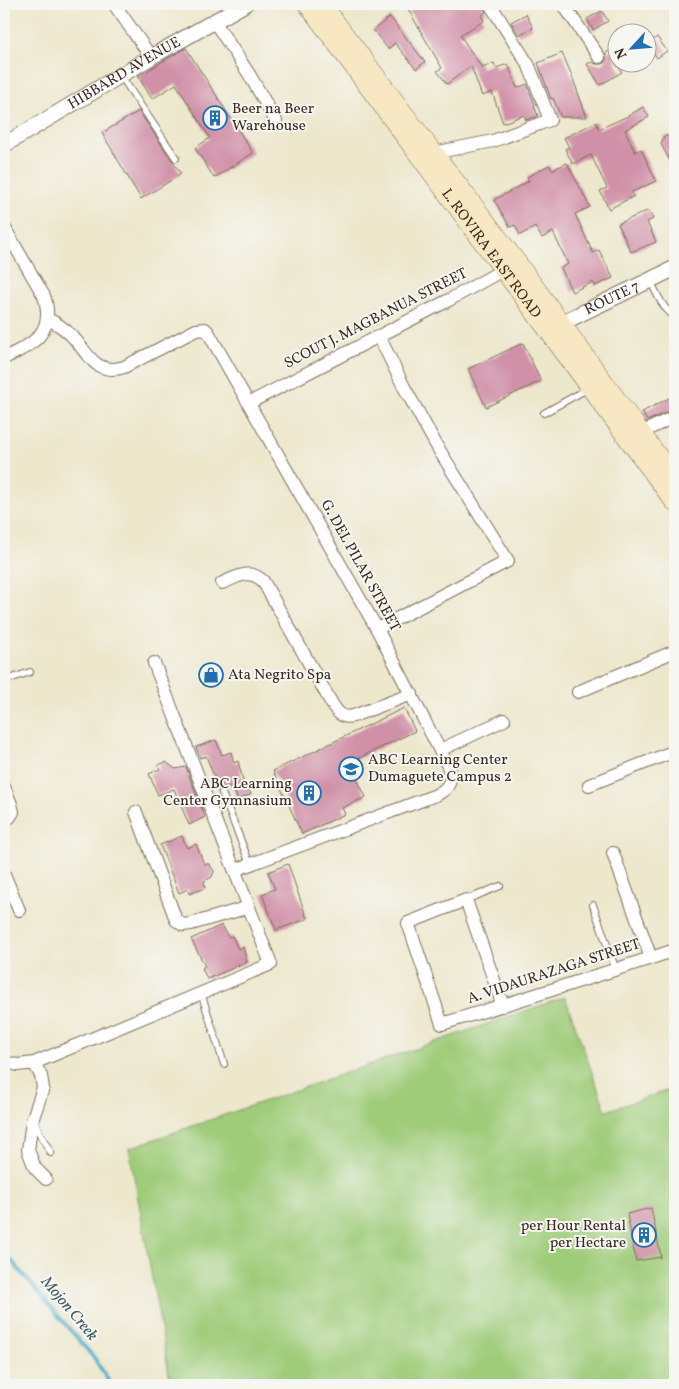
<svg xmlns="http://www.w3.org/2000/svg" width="679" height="1389" viewBox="0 0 679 1389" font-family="Vollkorn,serif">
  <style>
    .green { fill: #9fcc79; stroke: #6d7b4c }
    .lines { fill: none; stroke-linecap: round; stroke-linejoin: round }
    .stream { stroke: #49aac8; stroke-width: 4 }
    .building { fill: #d090a7 }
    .service-casing { stroke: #796c5b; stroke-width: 8 }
    .minor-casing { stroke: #796c5b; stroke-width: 14 }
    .tertiary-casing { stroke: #796c5b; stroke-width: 17 }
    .secondary-casing { stroke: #796c5b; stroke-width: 19 }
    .service { stroke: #fff; stroke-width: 6 }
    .minor { stroke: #fff; stroke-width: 12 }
    .tertiary { stroke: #fff; stroke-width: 15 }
    .secondary { stroke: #f7e8c3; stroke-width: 18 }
    .labels { text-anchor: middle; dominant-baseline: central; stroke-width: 4; stroke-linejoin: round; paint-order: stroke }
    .street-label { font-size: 15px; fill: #3b2a1e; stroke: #f6f6f2 }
    .poi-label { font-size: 15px; fill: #3b2a1e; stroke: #f6f6f2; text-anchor: start }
    .water-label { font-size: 16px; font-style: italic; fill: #415d62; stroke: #f6f6f2 }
  </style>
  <rect width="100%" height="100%" fill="#f6f6f2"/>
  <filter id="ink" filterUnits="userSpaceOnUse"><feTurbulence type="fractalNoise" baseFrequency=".02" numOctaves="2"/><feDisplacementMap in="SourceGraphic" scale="10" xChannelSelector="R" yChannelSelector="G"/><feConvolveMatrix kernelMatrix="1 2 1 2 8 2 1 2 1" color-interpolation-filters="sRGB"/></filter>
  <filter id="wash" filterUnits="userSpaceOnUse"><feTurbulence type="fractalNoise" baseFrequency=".0096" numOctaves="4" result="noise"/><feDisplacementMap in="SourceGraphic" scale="20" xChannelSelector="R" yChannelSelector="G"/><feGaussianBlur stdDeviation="1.12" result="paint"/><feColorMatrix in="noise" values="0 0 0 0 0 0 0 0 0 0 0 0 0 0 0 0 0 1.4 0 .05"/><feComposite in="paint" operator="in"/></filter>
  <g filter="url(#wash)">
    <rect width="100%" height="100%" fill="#ede7cc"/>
    <path class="green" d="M 565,997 L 606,1111 L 675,1088 L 675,1192 L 674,1192 L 675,1203 L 675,1385 L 171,1385 L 129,1148 Z"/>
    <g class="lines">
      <path class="stream" d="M 4,1252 L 95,1359 L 111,1385"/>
    </g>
    <g id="blocks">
      <path class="building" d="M 405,4 L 482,4 L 486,12 L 481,16 L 484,21 L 460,35 L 482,68 L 494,63 L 496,68 L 508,64 L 517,88 L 527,84 L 535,105 L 534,106 L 538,116 L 526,120 L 524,115 L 503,123 L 492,92 L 482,96 L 471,66 L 447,84 L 437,71 L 442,68 Z
        M 602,11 L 608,21 L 593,30 L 587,19 Z
        M 526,14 L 533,28 L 519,35 L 511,22 Z
        M 390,17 L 425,62 L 416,69 L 395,43 L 388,49 L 373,30 Z
        M 657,37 L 667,51 L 657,58 L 648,44 Z
        M 616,47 L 616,64 L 622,72 L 600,85 L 587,64 L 592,62 L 596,64 L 603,64 L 606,60 L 606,53 Z
        M 186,48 L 253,153 L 214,178 L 195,148 L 210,138 L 176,84 L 152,99 L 138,76 Z
        M 562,53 L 570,71 L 587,117 L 561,117 L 553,98 L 551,99 L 538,63 Z
        M 643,107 L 649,117 L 625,130 L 635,152 L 641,149 L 656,181 L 632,192 L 634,196 L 609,209 L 600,191 L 607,188 L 591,155 L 573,164 L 565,149 L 569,147 L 564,138 L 596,122 L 599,129 L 628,116 Z
        M 139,111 L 181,174 L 141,199 L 102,133 Z
        M 664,136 L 675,136 L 675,171 L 661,144 Z
        M 567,163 L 590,207 L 575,214 L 593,253 L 599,250 L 613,278 L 595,286 L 593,282 L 572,292 L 561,268 L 568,264 L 553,232 L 542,238 L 535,227 L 520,235 L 515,225 L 510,227 L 494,200 L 529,181 L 527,177 L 549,165 L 552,170 Z
        M 649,210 L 653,219 L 647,222 L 656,242 L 631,252 L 618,224 Z
        M 523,343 L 541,381 L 486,407 L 468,369 Z
        M 675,395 L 675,408 L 647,421 L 642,412 Z
        M 404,708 L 415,731 L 349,763 L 366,797 L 342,808 L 345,814 L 302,834 L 273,771 Z
        M 216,740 L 222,755 L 231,752 L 234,763 L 238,761 L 244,785 L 247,784 L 251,794 L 238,800 L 232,786 L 219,789 L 206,756 L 200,758 L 196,747 Z
        M 166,762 L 175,769 L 186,767 L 205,817 L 189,825 L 174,789 L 158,795 L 149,774 L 160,769 L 158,765 Z
        M 182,836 L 187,848 L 196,844 L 204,864 L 209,864 L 214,871 L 212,877 L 204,881 L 205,888 L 189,894 L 188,889 L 179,893 L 160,845 Z
        M 288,864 L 307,919 L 276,930 L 262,894 L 275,889 L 268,872 Z
        M 222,925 L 228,937 L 232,936 L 238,949 L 243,947 L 247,962 L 207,979 L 202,968 L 205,966 L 191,939 Z
        M 651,1208 L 661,1257 L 636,1261 L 627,1214 Z"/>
    </g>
  </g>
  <g filter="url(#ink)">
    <use href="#blocks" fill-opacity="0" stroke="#796c5b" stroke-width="1"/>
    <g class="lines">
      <g class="service-casing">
        <path id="service" d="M 121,76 L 176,158
          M 650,280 C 657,294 662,308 675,317
          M 544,413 L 589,388
          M 4,681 L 30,672
          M 222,793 L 250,864
          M 466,900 L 500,886
          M 593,905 L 616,970
          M 201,993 L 224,1064
          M 35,1121 L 39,1132 L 51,1153"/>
      </g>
      <g class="minor-casing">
        <path id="minor" d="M 114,4 L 151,57
          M 563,4 L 599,57
          M 214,21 L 249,74 L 276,121
          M 434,153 L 493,141 L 550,120 L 529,66 L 490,4
          M 4,227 L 44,296 C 56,332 33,345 4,358
          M 48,319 C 56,323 64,328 71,335 C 88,352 94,376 124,367 L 196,330 L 205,329 L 208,332 L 377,629 L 449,768 C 452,783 449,788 436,795 L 235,870
          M 249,403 L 449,300 L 510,266
          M 641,433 L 675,416
          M 222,583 C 238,577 248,568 263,581 L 332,704 C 337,712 342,719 353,716 L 412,694
          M 377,629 L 508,561 L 438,448 L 404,387 L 379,336
          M 578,692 L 675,651
          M 440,750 L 504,720
          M 589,785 L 675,751
          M 4,787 L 11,804 L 13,812 L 10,817 L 4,821
          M 136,812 L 176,920 L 183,925 L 191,924 L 249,907
          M 613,853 L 651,958
          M 4,874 L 19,910
          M 503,1006 L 466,900 L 408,923 L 442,1024 C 520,1000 598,976 675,950
          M 4,1062 L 18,1065 L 34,1063 L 271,964 L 154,663
          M 34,1063 L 41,1076 L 43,1088 L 32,1121 L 28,1150 L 35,1168 L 46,1179"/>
      </g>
      <g class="tertiary-casing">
        <g id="tertiary">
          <path id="s1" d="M 4,145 L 151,57 L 245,4"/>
          <path id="s2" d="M 551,328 L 675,268"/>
        </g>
      </g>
      <g class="secondary-casing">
        <g id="secondary">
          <path id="s3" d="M 307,4 L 675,503"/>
          <path d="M 322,4 L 434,153 L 517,262 L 675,479"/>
        </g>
      </g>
      <use href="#service" class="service"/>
      <use href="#minor" class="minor"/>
      <use href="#tertiary" class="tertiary"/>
      <use href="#secondary" class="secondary"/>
    </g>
  </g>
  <defs>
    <g id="building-ring" transform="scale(1.25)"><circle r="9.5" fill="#f6f6f2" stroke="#1f6fb2" stroke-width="1.5"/><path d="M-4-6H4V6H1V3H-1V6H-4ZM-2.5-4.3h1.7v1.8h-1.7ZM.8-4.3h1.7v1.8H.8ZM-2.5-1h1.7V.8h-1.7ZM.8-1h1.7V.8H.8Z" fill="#1f6fb2"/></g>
    <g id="shop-ring" transform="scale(1.25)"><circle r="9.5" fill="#f6f6f2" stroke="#1f6fb2" stroke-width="1.5"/><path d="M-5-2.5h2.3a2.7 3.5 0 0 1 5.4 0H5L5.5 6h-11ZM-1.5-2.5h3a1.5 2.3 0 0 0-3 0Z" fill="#1f6fb2"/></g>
    <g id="school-ring" transform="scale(1.25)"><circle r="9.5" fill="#f6f6f2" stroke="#1f6fb2" stroke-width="1.5"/><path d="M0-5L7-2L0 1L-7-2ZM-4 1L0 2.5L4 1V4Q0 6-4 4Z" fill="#1f6fb2"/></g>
  </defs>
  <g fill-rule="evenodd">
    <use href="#building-ring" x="215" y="118"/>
    <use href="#shop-ring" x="211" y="675"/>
    <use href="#school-ring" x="351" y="769"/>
    <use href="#building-ring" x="309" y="793"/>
    <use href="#building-ring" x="644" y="1235"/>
  </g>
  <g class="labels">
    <g class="street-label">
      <text stroke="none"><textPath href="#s1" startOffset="140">HIBBARD AVENUE</textPath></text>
      <text stroke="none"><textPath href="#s3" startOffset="310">L. ROVIRA EAST ROAD</textPath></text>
      <text stroke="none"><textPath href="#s2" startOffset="68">ROUTE 7</textPath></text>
      <text transform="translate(376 319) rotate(-27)">SCOUT J. MAGBANUA STREET</text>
      <text transform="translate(360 566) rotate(61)">G. DEL PILAR STREET</text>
      <text transform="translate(554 972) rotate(-18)">A. VIDAURAZAGA STREET</text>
    </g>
    <g class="poi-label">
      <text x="232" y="109">Beer na Beer<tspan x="232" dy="17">Warehouse</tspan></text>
      <text x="228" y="675">Ata Negrito Spa</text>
      <text x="368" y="760">ABC Learning Center<tspan x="368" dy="17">Dumaguete Campus 2</tspan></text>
      <text x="292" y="784" text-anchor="end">ABC Learning<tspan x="292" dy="17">Center Gymnasium</tspan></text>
      <text x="626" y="1226" text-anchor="end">per Hour Rental<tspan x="626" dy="17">per Hectare</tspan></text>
    </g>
    <g class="water-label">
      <text transform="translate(69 1309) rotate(50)">Mojon Creek</text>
    </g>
  </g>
  <rect width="679" height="1389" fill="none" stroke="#f6f6f2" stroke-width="20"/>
  <g transform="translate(632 48) rotate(244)"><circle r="24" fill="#f6f6f2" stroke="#aba49d"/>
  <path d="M0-4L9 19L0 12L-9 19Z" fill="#1f6fb2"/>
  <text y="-8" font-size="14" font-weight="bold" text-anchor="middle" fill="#3b2a1e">N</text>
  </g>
</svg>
